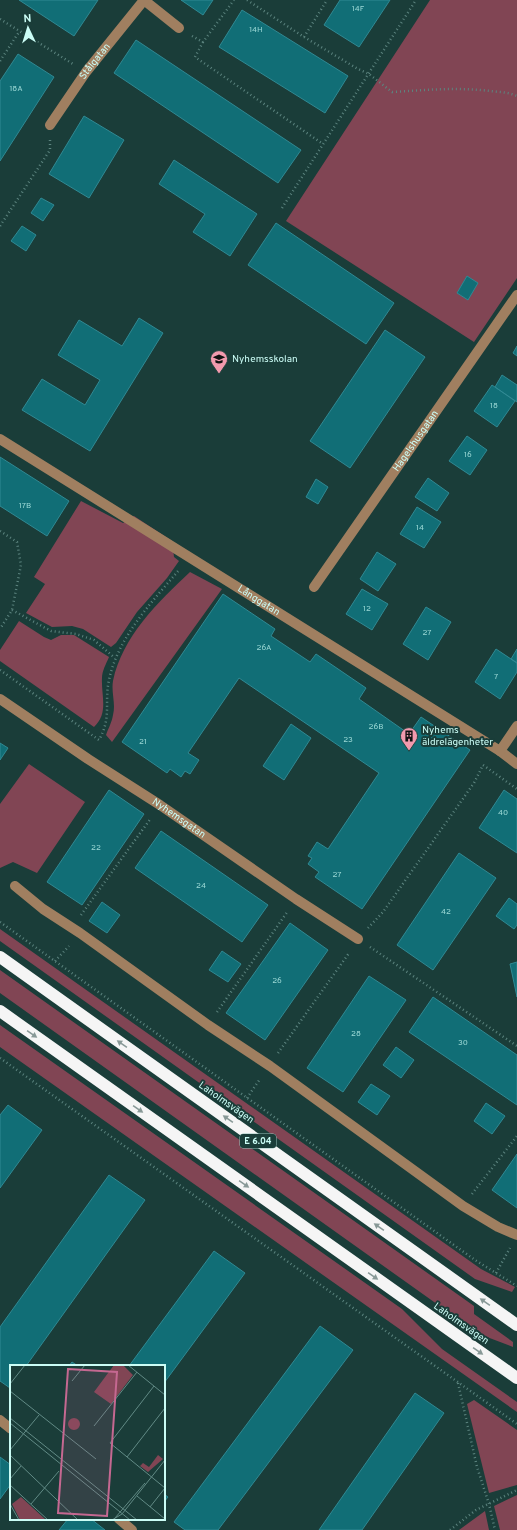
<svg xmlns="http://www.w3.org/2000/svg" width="517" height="1530" viewBox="0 0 517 1530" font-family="Overpass,sans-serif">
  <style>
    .green { fill: #814554 }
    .building { fill: #116e76; stroke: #308993 }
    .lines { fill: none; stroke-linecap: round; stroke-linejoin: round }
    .path { stroke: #5c847f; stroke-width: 2.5; stroke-dasharray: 1 3; stroke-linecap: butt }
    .minor { stroke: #a07f60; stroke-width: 10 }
    .highway { stroke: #f5f5f5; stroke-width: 12 }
    .oneway { fill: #889997 }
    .labels { text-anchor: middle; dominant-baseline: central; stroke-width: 4; stroke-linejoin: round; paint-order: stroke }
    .number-label { font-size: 8px; fill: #9cd9d6 }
    .shield { fill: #1a3d39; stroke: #96c3bd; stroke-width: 1 }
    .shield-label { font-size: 9px; font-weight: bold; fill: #cbfdf6 }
    .street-label { font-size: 10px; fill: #cbfdf6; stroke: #1a3d39 }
    .poi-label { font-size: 10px; fill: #cbfdf6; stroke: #1a3d39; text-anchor: start }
    .inset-road { fill: none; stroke: #618a85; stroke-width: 1 }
    .view { fill: #c56891; fill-opacity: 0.15; stroke: #c56891; stroke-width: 2 }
    .inset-edge { fill: none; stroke: #cbfdf6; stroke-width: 2 }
  </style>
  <rect width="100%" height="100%" fill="#1a3d39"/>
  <path class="green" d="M 430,0 L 517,0 L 517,278 L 474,342 L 286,221 Z
    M 81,501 L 123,523 L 134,516 L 172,541 L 174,557 L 179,561 L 167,578 L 137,612 L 116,643 L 111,647 L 83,629 L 72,626 L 52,627 L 26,613 L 45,584 L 34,577 Z
    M 190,572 L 222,589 L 112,742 L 106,735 C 108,729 112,722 113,715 C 116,704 111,692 113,681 C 122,637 158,602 190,572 Z
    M 19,621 L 44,637 L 51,640 L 61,635 L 74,635 L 109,657 C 106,664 102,671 102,678 C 101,696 109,713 94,727 L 0,661 L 0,650 Z
    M 29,764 L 85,802 L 37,873 L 13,862 L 0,868 L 0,804 Z
    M 0,929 L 481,1269 L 515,1287 L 512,1292 L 475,1279 L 0,941 Z
    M 0,970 L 474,1306 L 474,1314 L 513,1342 L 513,1347 L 479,1334 L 0,993 Z
    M 0,1025 L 402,1309 L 442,1349 L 517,1402 L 517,1412 L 0,1047 Z
    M 474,1400 L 517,1430 L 517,1485 L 489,1493 L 467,1404 Z
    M 517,1495 L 517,1530 L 500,1530 L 494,1506 Z
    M 485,1511 L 489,1530 L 459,1530 Z"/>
  <path class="building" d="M 19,0 L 98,0 L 74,36 Z
    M 181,0 L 213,0 L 203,15 Z
    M 340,0 L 390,0 L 359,47 L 324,25 Z
    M 242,10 L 348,76 L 325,113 L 219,47 Z
    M 136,40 L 301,150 L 278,183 L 114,73 Z
    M 18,54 L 54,77 L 0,161 L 0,81 Z
    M 84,116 L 124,140 L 89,198 L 49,174 Z
    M 174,160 L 257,214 L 230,256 L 193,232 L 205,214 L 159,184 Z
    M 41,198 L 54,205 L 43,221 L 31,213 Z
    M 276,223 L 394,303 L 366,344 L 248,265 Z
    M 22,226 L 36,235 L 26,251 L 11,241 Z
    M 467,276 L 478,283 L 468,300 L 457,293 Z
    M 139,318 L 163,333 L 90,451 L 22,410 L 42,379 L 85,405 L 100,380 L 58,355 L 79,320 L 122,346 Z
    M 385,330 L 425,357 L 350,468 L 310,441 Z
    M 517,346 L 517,356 L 513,353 Z
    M 502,375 L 517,385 L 517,402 L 495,387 Z
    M 492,385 L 515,401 L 497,427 L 474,411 Z
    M 467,436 L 487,450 L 470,475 L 449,461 Z
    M 0,457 L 69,501 L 47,536 L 0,506 Z
    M 428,478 L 449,493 L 437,511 L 415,497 Z
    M 316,479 L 328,487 L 318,504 L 306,497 Z
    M 417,507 L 441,522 L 424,548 L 400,534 Z
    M 377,552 L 396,564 L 378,591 L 360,579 Z
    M 362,589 L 388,604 L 372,630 L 346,614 Z
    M 223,594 L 275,629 L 271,636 L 310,662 L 316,654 L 366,688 L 359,699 L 409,734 L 421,717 L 470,750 L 362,909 L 315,877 L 319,872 L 308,864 L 312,858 L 308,856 L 317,842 L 328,849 L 379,773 L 239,678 L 188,753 L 199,760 L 190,774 L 185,771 L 181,777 L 170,769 L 167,773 L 122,742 Z
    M 426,607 L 451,622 L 428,660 L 403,644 Z
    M 496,649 L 517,663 L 517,672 L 500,699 L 475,682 Z
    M 517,649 L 517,663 L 511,659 Z
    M 291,724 L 311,738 L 284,780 L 263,766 Z
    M 0,743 L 8,748 L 0,760 Z
    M 109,790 L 144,814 L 82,905 L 47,882 Z
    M 504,790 L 517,799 L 517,853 L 479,828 Z
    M 161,831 L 268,905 L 242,942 L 135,868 Z
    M 459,853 L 496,878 L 433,970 L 397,945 Z
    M 509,898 L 517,904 L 517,925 L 514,929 L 496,916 Z
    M 102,902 L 120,915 L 107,933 L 89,921 Z
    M 290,923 L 328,950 L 265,1040 L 226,1013 Z
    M 222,951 L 241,964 L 228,982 L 209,970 Z
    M 517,962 L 517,997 L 510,964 Z
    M 369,976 L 406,1000 L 343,1092 L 307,1068 Z
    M 433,997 L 517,1055 L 517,1105 L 409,1032 Z
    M 396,1047 L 414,1060 L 401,1078 L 383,1065 Z
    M 371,1084 L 390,1096 L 377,1115 L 358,1102 Z
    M 486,1103 L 505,1116 L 492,1134 L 474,1121 Z
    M 8,1105 L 42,1130 L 0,1188 L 0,1115 Z
    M 517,1154 L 517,1208 L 492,1190 Z
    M 109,1175 L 145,1200 L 26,1366 L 11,1366 L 10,1388 L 0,1381 L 0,1327 Z
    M 214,1251 L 245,1273 L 164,1383 L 164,1366 L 129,1366 Z
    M 320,1326 L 353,1350 L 218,1530 L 185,1530 L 174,1522 Z
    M 72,1362 L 78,1366 L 69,1366 Z
    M 415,1393 L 444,1413 L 362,1530 L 319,1530 Z
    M 0,1457 L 11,1465 L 11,1484 L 0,1499 Z
    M 164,1494 L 168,1497 L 164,1502 Z
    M 68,1519 L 91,1519 L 105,1530 L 59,1530 Z"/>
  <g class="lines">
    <path class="path" d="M 247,0 L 304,37 L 327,0
      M 0,19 L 73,64
      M 192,36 L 203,42 L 234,0
      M 304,37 L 358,69 L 369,74 L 392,92 C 425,90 457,87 490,91 C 499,92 508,92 517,96
      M 203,42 L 195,57 L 323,144
      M 0,61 L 19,32
      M 282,208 L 416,0
      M 0,226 L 50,150 L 50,140
      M 0,531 L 17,542 L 21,565 L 12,610 L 0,629
      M 12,610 L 51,631 L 76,634 L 94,640 L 115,658
      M 0,670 L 99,740 C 112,717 104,703 109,680 C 118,637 152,602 179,570
      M 81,915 L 151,818
      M 0,922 L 475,1260 L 517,1286
      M 368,928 L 383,912 L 474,783 L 483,765 L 517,789
      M 370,947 L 517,1046
      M 55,961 L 69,946
      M 217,1012 L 288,911
      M 278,1053 L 349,953
      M 0,1058 L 517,1424
      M 247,1098 L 260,1079
      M 472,1194 L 517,1136
      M 496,1273 L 510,1248
      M 458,1383 L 477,1467 L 489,1504 L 495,1530
      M 450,1530 L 476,1510 L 517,1490"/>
    <g class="minor">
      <path d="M 144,0 L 179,28"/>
      <path id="s1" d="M 50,125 L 86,72 L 144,0"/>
      <path id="s2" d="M 0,439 L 500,751 L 517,764"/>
      <path id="s3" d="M 314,587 L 517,295"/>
      <path id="s4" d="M 0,699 L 88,759 L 160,805 L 296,899 L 358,939"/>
      <path d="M 500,751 L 517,726"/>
      <path d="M 15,886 L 43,909 L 80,933 L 208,1025 L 270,1066 L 463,1206 L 498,1227 L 517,1235"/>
      <path d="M 0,1420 L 11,1429"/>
      <path d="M 119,1519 L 132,1530"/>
    </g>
    <path class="highway" d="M 0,957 L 517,1325
      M 0,1011 L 517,1378"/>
  </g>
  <defs><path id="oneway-solid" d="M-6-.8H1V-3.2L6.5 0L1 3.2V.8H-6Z"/></defs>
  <g class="oneway">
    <use href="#oneway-solid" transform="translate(32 1034) rotate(35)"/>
    <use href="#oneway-solid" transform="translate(122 1044) rotate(-145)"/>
    <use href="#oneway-solid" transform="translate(138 1109) rotate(35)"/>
    <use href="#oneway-solid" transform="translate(228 1119) rotate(-145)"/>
    <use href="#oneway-solid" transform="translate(244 1184) rotate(35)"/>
    <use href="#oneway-solid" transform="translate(379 1227) rotate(-145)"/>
    <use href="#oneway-solid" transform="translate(373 1276) rotate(35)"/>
    <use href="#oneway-solid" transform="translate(485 1302) rotate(-145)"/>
    <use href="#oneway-solid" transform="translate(478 1351) rotate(35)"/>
  </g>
  <defs>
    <g id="school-pin" transform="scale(0.9)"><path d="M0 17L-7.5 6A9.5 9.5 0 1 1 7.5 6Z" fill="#f29aae" stroke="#1a3d39"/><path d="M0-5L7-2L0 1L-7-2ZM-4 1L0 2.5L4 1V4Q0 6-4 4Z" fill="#111"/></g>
    <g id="building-pin" transform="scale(0.9)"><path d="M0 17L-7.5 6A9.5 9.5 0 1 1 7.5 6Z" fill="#f29aae" stroke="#1a3d39"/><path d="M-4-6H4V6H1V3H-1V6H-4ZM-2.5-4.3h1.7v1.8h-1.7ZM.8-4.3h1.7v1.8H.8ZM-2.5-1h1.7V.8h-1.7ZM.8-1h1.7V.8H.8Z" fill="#111"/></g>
  </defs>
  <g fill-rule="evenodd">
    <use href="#school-pin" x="219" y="359"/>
    <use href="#building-pin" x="409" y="736"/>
  </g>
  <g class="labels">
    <g class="number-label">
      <text x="358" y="9">14F</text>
      <text x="256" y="30">14H</text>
      <text x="16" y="89">18A</text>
      <text x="494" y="406">18</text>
      <text x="468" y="455">16</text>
      <text x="25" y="506">17B</text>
      <text x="420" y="528">14</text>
      <text x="367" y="609">12</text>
      <text x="427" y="633">27</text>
      <text x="264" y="648">26A</text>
      <text x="496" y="677">7</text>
      <text x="376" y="727">26B</text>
      <text x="348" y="740">23</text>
      <text x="143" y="742">21</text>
      <text x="503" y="813">40</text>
      <text x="96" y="848">22</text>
      <text x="337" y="875">27</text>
      <text x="201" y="886">24</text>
      <text x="446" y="912">42</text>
      <text x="277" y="981">26</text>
      <text x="356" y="1034">28</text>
      <text x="463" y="1043">30</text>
    </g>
    <rect class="shield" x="240" y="1134" width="36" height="14" rx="3"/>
    <g class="shield-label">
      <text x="258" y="1141">E 6.04</text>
    </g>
    <g class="street-label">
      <text stroke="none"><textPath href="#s1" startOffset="78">Stålgatan</textPath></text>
      <text stroke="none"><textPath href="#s3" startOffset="178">Hagelshusgatan</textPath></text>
      <text stroke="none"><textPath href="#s2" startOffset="305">Långgatan</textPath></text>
      <text stroke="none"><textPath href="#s4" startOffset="215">Nyhemsgatan</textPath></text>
      <text transform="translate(226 1103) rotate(35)">Laholmsvägen</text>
      <text transform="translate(461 1324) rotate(35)">Laholmsvägen</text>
    </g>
    <g class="poi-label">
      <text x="232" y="359">Nyhemsskolan</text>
      <text x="422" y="730">Nyhems<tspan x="422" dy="12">äldrelägenheter</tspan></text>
    </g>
  </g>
  <g transform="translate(10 1365)">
    <rect width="155" height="155" fill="#1a3d39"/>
    <path d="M 104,0 L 113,0 L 123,10 L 101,39 L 84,27 ZM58 59a6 6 0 1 1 12 0a6 6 0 1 1-12 0ZM 148,90 L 153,94 L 138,107 L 130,101 L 133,98 L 139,102 ZM 11,132 L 36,155 L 10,155 L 2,139 Z" fill="#814554"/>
    <path class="inset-road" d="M 118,0 L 155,30M 62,16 L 75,0M 0,19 L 15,0M 144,21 L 100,78 L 155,123M 0,26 L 86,94M 0,53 L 127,155M 0,58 L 120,155M 84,61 L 127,7M 0,85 L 29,50M 0,90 L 68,155M 117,92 L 155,43M 0,114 L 11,101M 0,120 L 38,155M 127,131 L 155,154M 0,139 L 9,155M 21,139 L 49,106M 140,142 L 155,123M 105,153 L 135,118M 102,155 L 112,149 L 155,95"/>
    <path class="view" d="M 58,4 L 107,7 L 97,151 L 48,148 Z"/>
    <rect width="155" height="155" class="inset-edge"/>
  </g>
  <g transform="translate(28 28) rotate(356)" stroke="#1a3d39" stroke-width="3" paint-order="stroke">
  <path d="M0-3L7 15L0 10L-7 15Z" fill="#cbfdf6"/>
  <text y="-6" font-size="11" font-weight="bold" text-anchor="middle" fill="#cbfdf6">N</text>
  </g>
</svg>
